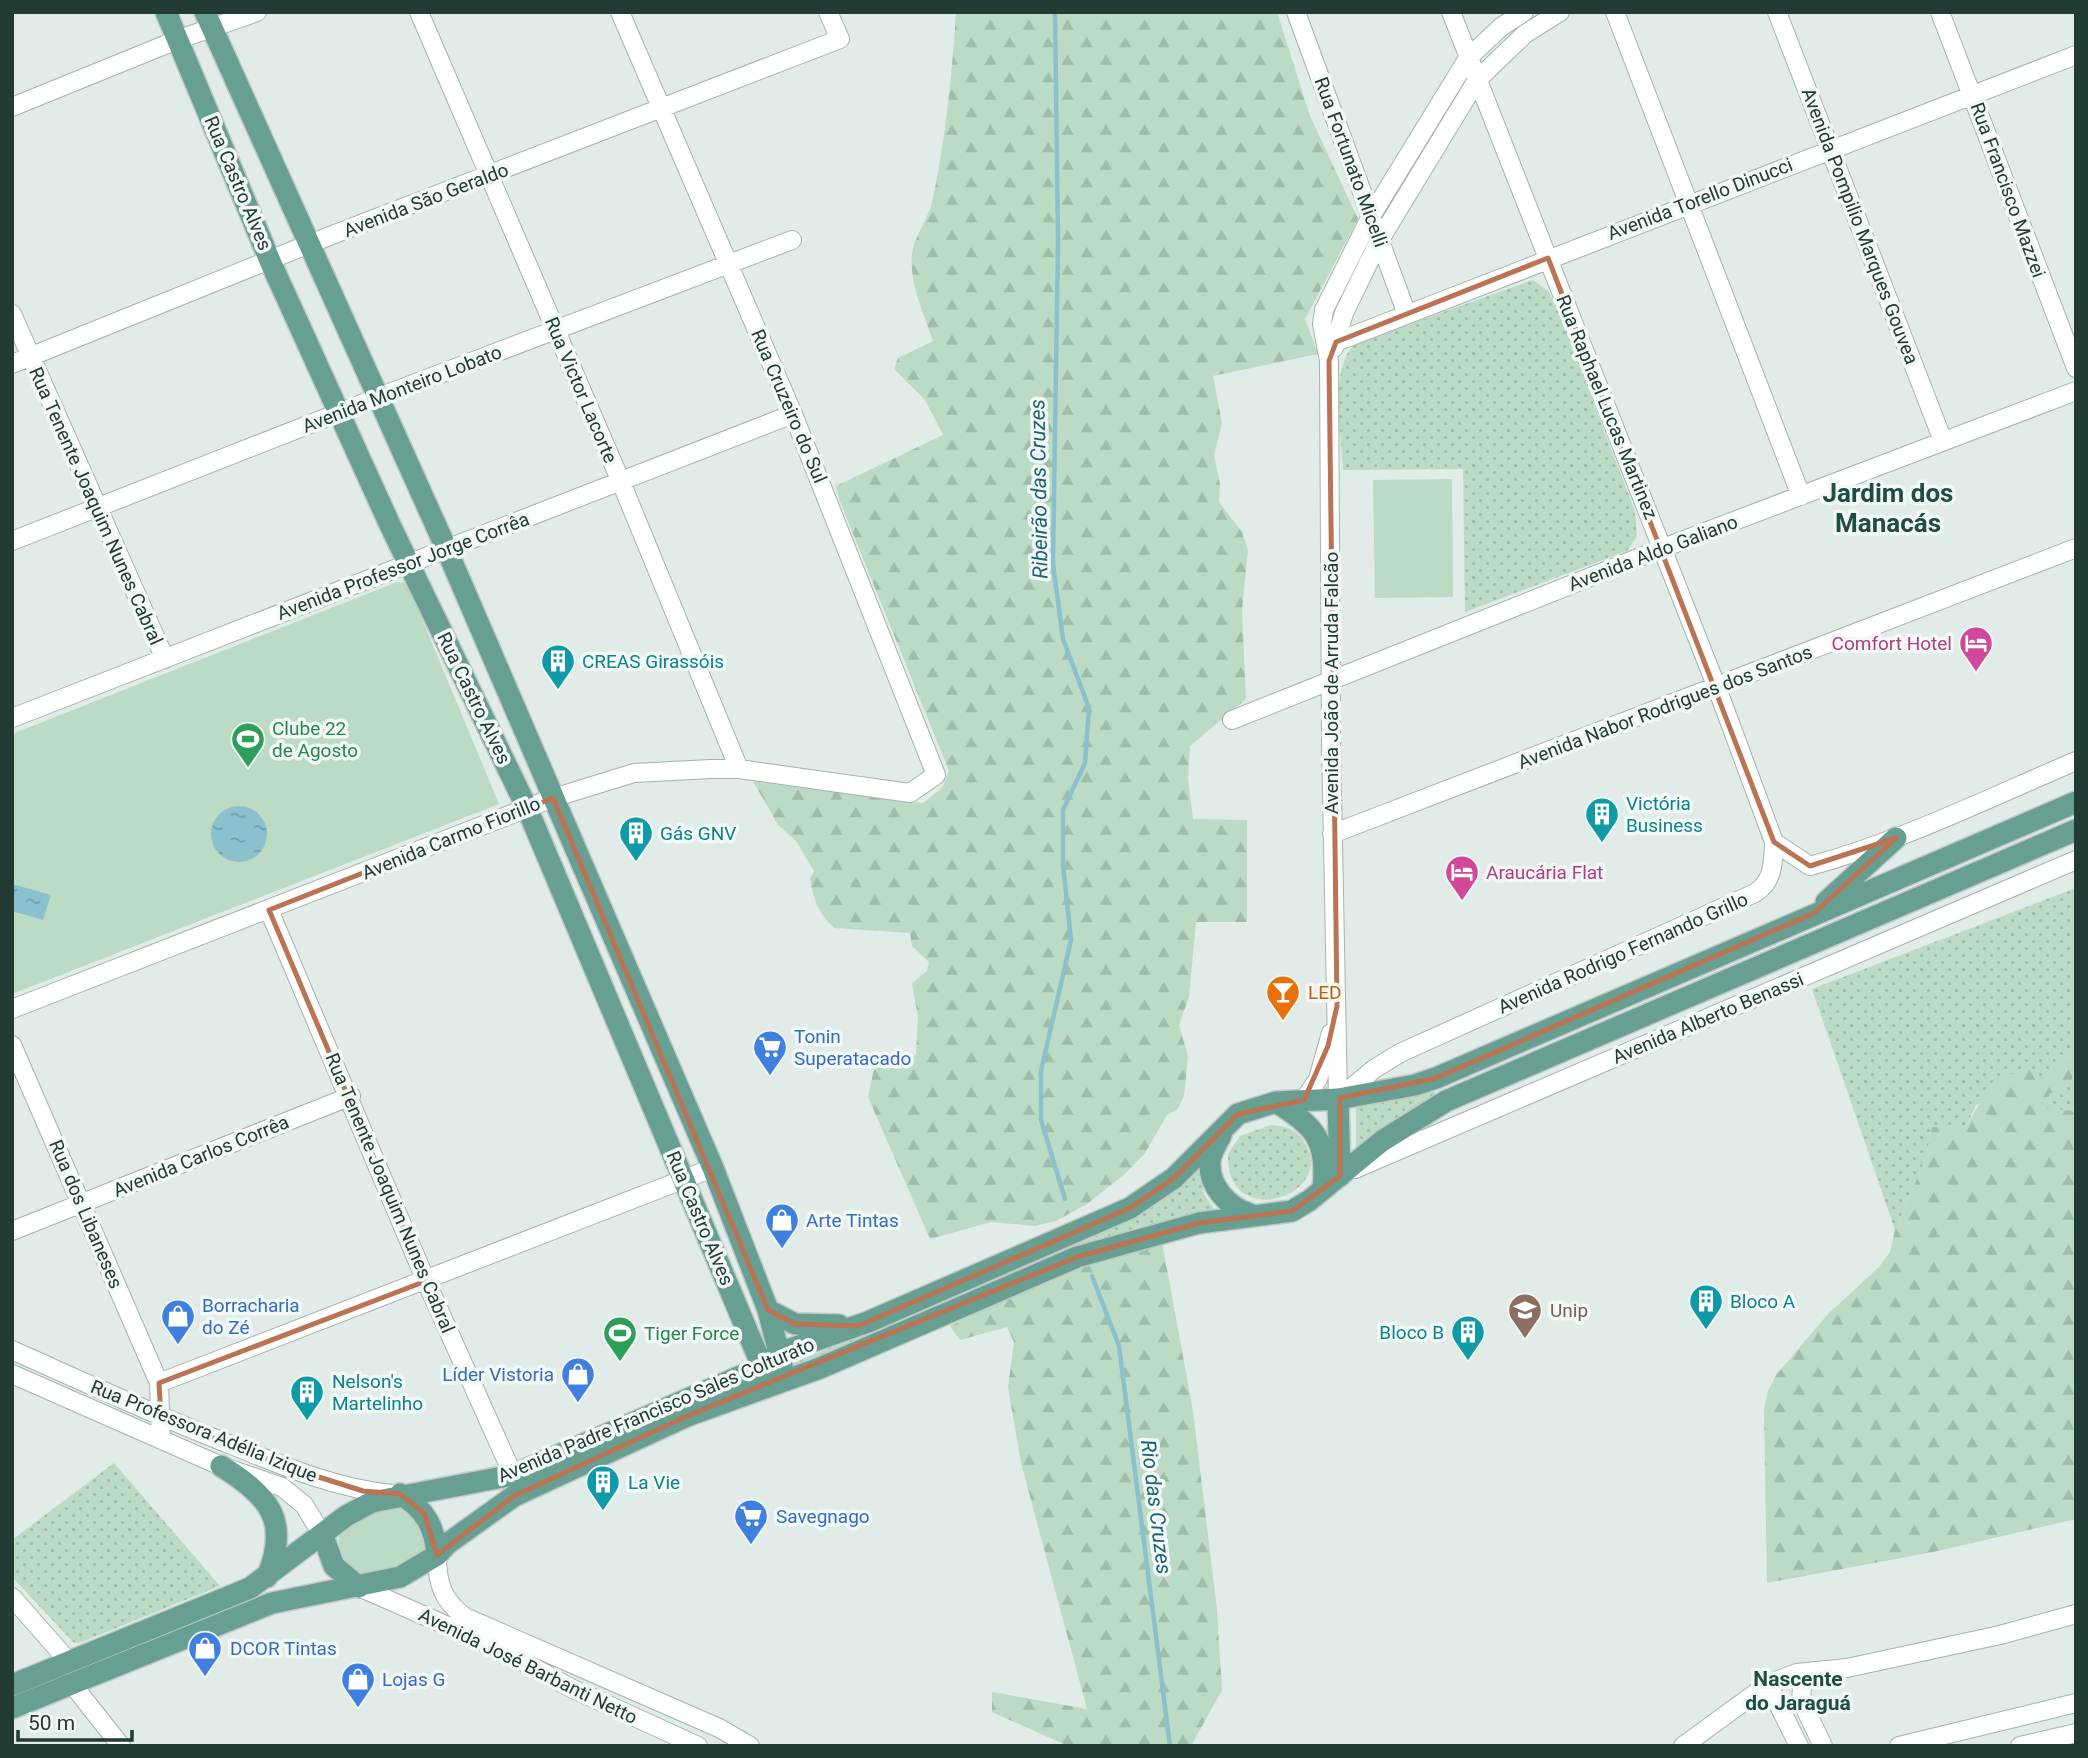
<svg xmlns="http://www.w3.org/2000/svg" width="2088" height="1758" viewBox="0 0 2088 1758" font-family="Roboto,sans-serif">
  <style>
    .grass { fill: url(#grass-dots) }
    .forest { fill: url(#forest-firs) }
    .park { fill: #bbdbc5 }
    .water { fill: url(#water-ripples) }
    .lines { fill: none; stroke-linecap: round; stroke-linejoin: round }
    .stream { stroke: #8bc1ce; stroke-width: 4.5 }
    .minor-casing { stroke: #a4b3ae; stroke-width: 20 }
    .major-casing { stroke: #c1c8c6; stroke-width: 24 }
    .minor { stroke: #fff; stroke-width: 18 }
    .major { stroke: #679f93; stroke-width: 21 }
    .marked { fill: none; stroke: #ba7454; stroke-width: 5; stroke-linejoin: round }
    .labels { text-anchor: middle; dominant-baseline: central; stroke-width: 7; stroke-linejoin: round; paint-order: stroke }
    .street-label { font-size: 19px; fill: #223b35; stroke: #f1f8f5 }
    .hotel-label { font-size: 19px; fill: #b23c85; stroke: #f1f8f5; text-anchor: end }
    .culture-label { font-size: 19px; fill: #0d838f; stroke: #f1f8f5; text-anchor: start }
    .leisure-label { font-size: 19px; fill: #27864d; stroke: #f1f8f5; text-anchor: start }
    .food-label { font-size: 19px; fill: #c56008; stroke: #f1f8f5; text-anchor: start }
    .shop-label { font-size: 19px; fill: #366cbe; stroke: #f1f8f5; text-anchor: start }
    .education-label { font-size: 19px; fill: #785e54; stroke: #f1f8f5; text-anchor: start }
    .water-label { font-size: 21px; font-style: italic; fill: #1f6274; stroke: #f1f8f5 }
    .neighbourhood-label { font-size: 21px; font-weight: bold; fill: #1f4c43; stroke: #f1f8f5 }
    .district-label { font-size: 26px; font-weight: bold; fill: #1f4c43; stroke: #f1f8f5 }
  </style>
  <defs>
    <pattern id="grass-dots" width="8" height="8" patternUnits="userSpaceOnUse" patternTransform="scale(1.75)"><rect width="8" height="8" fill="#bbdbc5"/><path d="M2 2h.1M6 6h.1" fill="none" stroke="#a0bdaa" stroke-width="1.8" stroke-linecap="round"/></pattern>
    <pattern id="forest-firs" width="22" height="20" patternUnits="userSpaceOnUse" patternTransform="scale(1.75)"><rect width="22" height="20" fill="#bbdbc5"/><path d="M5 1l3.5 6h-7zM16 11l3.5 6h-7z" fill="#a0bdaa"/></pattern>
    <pattern id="water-ripples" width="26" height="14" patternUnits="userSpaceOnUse" patternTransform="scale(1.75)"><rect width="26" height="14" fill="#8bc1ce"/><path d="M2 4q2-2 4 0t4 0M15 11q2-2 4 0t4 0" fill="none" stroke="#719ea8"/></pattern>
  </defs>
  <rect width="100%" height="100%" fill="#e1ebe7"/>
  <path class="grass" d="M 1533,280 L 1548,291 L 1555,303 L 1635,511 L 1637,536 L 1627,551 L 1465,612 L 1463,469 L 1343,470 C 1342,438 1327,359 1359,342 Z
    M 2076,888 L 2076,1059 L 2058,1055 L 2050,1075 L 1976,1105 L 1966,1127 L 1932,1127 L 1926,1158 L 1895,1230 L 1812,989 Z
    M 2076,1061 L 2076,1111 L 2037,1108 L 2048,1094 L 2071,1084 Z
    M 1431,1086 L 1437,1096 L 1356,1151 L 1356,1101 Z
    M 1271,1125 C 1287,1126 1298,1130 1306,1145 C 1335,1197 1225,1232 1228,1154 L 1240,1136 Z
    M 1198,1170 L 1204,1194 L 1216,1212 L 796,1369 L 793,1363 L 1089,1239 L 1156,1205 Z
    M 114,1463 L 220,1586 L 79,1643 L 73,1642 L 12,1577 L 12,1540 Z"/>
  <path class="forest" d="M 956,12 L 1277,12 L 1310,116 L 1358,219 L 1305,319 L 1318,354 L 1213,376 L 1222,423 L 1214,455 L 1220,484 L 1219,502 L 1242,532 L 1248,550 L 1242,611 L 1246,699 L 1190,746 L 1188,778 L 1193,819 L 1247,820 L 1247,922 L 1196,922 L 1189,997 L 1179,1025 L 1188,1056 L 1184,1096 L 1177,1110 L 1167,1115 L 1145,1153 L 1126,1173 L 1087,1204 L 1056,1221 L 1035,1226 L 991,1222 L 930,1239 L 868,1097 L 874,1069 L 916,1055 L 918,1017 L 912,983 L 927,971 L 929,962 L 912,946 L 910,933 L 834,928 C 818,912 813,900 810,878 L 814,871 L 796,841 L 778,825 L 753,781 L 923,803 L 942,788 L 949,771 L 839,499 L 836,486 L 943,435 L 925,400 L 894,369 L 898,358 L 933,341 C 924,314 909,283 912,253 C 915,234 930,217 933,198 C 946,136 952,75 956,12 Z
    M 2058,1055 L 2076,1059 L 2071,1084 L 2049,1094 L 2038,1108 L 2076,1111 L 2076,1519 L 1933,1552 L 1767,1583 L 1764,1409 L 1768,1391 L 1776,1375 L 1828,1314 L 1879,1267 L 1890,1252 L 1895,1230 L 1926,1158 L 1932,1127 L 1966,1127 L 1992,1082 L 2028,1068 L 2036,1080 L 2050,1075 Z
    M 1162,1242 L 1193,1411 L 1217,1610 L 1222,1690 L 1191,1746 L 1068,1746 L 992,1712 L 992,1692 L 1087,1709 L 1021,1463 L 1008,1387 L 1014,1342 L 1007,1327 L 960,1340 L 950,1326 L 1036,1283 L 1096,1260 Z"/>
  <path class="park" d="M 1452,479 L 1453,597 L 1375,598 L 1373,480 Z
    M 397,582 L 407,583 L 499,804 L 12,994 L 12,734 Z
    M 396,1503 L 414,1510 C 417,1518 425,1532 425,1541 C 425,1567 379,1573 362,1578 C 343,1563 334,1553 341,1528 L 359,1517 Z"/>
  <path class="water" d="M211 834a28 28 0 1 1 56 0a28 28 0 1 1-56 0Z
    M 12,884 L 51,895 L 43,920 L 12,911 Z"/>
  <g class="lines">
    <path class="stream" d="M 1055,12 L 1058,241 L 1053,564 L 1063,639 L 1089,708 L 1085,763 L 1063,810 L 1063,865 L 1071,940 L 1041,1071 L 1041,1120 L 1065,1199
      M 1092,1276 L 1119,1346 L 1170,1746"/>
    <g class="minor-casing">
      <path id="minor" d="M 419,12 L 621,482 L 739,769
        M 1296,12 L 1406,312
        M 1615,12 L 1801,496
        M 1777,12 L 1943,441
        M 1940,12 L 2076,368
        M 12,107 L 177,40 L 257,12
        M 12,314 L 165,659
        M 1326,346 L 2076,55
        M 1334,348 L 1344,313 L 1379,241 L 1477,80 L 1525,34 L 1560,12
        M 12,364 L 309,244 L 840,39 L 828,12
        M 12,541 L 379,397 L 792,240
        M 12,718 L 793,414
        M 1232,720 L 1663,548 L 2076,391
        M 1332,834 L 2076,548
        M 1774,842 L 1810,866 C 1902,841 1989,798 2076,761
        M 269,910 L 426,1281 L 513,1475
        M 12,1009 L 553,798 L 634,773 L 711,769 L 739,769 L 910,793 L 936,775 L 793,414 L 620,12
        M 12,1045 L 159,1383 L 161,1440
        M 1338,1099 L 1374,1069 L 1400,1053 L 1755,893 C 1774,881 1773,862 1774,842 L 1717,688 L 1451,12
        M 1338,1099 L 1331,740 L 1329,361 L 1322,324 L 1324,310 L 1371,216 L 1468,58 L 1501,27 L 1524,12
        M 1304,1100 L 1318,1079 L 1331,1033
        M 1355,1169 L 2076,860
        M 12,1231 L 351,1096
        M 12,1350 C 86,1383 159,1417 234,1446 C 285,1467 338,1489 393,1494
        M 12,1374 L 221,1466 L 282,1487 L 304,1505 L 323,1536
        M 159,1383 L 713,1168
        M 437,1555 C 437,1584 443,1601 465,1617 L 719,1728 L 750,1746
        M 359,1587 L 500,1649 L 571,1688 L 698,1746
        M 12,1597 L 69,1662
        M 1797,1673 L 1802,1688 L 1801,1700 L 1823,1746
        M 72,1684 L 121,1746
        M 1768,1684 L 1799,1746
        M 1683,1746 L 1768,1684 L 1797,1673 L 1847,1668 L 2000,1635 L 2076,1614
        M 1899,1746 L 2076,1703
        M 2020,1746 L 2076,1733"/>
    </g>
    <g class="major-casing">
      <path id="major" d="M 166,12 L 270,261 L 390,525 L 527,808 L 762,1366 L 771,1375
        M 205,12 L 446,548 L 713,1168 L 768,1310 L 782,1365
        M 1826,902 L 1896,838
        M 1338,1099 L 1340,1176
        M 1276,1102 C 1316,1127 1328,1141 1323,1189
        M 1221,1135 C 1218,1142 1211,1152 1210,1161 C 1208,1186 1228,1207 1250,1214
        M 768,1310 L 795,1324 L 839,1325
        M 221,1466 C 268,1495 291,1520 267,1577
        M 400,1494 C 425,1509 435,1527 437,1555
        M 323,1536 L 334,1566 L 359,1587
        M 12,1685 L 250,1588 L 346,1516 L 372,1502 L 513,1475 L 757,1369 L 779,1353 L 868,1322 L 1130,1208 L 1174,1178 L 1238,1114 L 1276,1102 L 1338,1099 L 1415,1085 L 1436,1078 L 2076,802
        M 12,1708 L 272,1603 L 400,1577 L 437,1555 L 447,1544 L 514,1496 L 687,1416 L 820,1368 L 1077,1257 L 1199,1223 L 1292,1211 L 1310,1200 L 1382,1141 L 1446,1101 L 2076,830"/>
    </g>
    <use href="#minor" class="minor"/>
    <use href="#major" class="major"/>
  </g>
  <path class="marked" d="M 1548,258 L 1774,842 L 1810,866 L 1896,838 L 1814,913 L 1436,1078 L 1340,1098 L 1340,1176 L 1292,1211 L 1199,1223 L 1077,1257 L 687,1416 L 514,1496 L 437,1555 L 424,1513 L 400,1494 L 363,1491 L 284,1466 L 161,1417 L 159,1383 L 426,1281 L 269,910 L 553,798 L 768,1310 L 795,1324 L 858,1326 L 1130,1208 L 1174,1178 L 1238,1114 L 1304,1100 L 1328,1046 L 1337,1006 L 1329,361 L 1336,342 Z"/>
  <defs>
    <g id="hotel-pin" transform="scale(1.75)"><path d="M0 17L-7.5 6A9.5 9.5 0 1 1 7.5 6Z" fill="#d1479c" stroke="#f1f8f5"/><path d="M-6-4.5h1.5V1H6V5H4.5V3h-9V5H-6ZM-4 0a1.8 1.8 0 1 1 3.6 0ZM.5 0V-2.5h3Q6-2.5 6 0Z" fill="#fff"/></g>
    <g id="building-pin" transform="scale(1.75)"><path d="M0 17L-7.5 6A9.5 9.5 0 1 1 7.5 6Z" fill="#0f9aa8" stroke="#f1f8f5"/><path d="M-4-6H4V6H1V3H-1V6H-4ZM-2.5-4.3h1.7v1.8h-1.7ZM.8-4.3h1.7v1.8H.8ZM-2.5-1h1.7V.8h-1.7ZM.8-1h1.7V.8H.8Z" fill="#fff"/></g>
    <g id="stadium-pin" transform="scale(1.75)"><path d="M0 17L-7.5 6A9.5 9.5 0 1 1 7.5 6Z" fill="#2e9e5b" stroke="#f1f8f5"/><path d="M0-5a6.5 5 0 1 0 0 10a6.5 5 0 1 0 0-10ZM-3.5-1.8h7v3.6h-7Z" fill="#fff"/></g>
    <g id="bar-pin" transform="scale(1.75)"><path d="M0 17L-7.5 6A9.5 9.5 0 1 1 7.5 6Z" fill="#e8710a" stroke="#f1f8f5"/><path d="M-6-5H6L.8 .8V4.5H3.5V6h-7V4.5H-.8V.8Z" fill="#fff"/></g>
    <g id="supermarket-pin" transform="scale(1.75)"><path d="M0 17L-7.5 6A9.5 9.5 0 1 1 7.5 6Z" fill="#3f7fe0" stroke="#f1f8f5"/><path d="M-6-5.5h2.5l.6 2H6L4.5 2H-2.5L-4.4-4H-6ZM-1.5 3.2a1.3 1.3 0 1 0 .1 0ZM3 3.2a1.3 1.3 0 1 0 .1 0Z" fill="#fff"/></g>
    <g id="shop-pin" transform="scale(1.75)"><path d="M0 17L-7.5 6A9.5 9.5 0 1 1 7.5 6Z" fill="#3f7fe0" stroke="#f1f8f5"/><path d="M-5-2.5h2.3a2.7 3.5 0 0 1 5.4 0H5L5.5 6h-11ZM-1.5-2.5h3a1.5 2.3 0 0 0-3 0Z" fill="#fff"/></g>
    <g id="university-pin" transform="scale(1.75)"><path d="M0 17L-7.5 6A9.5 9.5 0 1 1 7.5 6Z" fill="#8d6e63" stroke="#f1f8f5"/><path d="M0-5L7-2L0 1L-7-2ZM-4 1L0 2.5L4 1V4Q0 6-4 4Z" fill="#fff"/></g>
  </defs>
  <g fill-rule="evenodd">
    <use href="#hotel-pin" x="1976" y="643"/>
    <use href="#building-pin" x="558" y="661"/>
    <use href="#stadium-pin" x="248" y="739"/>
    <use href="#building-pin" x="1602" y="814"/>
    <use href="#building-pin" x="636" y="833"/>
    <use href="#hotel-pin" x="1462" y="872"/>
    <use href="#bar-pin" x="1283" y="992"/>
    <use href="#supermarket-pin" x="770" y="1047"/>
    <use href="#shop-pin" x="782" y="1220"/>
    <use href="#building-pin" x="1706" y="1301"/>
    <use href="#university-pin" x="1525" y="1310"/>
    <use href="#shop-pin" x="178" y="1316"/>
    <use href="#building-pin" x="1468" y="1332"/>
    <use href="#stadium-pin" x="620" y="1333"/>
    <use href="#shop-pin" x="578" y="1374"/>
    <use href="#building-pin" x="307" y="1392"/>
    <use href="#building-pin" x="603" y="1482"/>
    <use href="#supermarket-pin" x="751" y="1516"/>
    <use href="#shop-pin" x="205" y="1648"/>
    <use href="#shop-pin" x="358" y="1679"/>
  </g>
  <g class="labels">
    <g class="street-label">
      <text transform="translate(1351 162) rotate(70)">Rua Fortunato Micelli</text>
      <text transform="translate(238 183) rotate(67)">Rua Castro Alves</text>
      <text transform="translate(2008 190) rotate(70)">Rua Francisco Mazzei</text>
      <text transform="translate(1700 199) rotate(-21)">Avenida Torello Dinucci</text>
      <text transform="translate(426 200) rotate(-21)">Avenida São Geraldo</text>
      <text transform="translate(1860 226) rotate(69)">Avenida Pompilio Marques Gouvea</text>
      <text transform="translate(402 389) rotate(-21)">Avenida Monteiro Lobato</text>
      <text transform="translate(581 390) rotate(67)">Rua Victor Lacorte</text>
      <text transform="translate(789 406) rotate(67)">Rua Cruzeiro do Sul</text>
      <text transform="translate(1607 407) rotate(68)">Rua Raphael Lucas Martinez</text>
      <text transform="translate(96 506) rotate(66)">Rua Tenente Joaquim Nunes Cabral</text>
      <text transform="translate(1653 553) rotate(-21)">Avenida Aldo Galiano</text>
      <text transform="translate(403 566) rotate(-21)">Avenida Professor Jorge Corrêa</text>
      <text transform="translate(1331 683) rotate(-90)">Avenida João de Arruda Falcão</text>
      <text transform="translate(474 698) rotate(64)">Rua Castro Alves</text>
      <text transform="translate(1665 707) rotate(-21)">Avenida Nabor Rodrigues dos Santos</text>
      <text transform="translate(451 838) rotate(-22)">Avenida Carmo Fiorillo</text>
      <text transform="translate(1623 953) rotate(-24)">Avenida Rodrigo Fernando Grillo</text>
      <text transform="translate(1708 1018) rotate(-23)">Avenida Alberto Benassi</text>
      <text transform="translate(201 1156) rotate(-22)">Avenida Carlos Corrêa</text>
      <text transform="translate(390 1193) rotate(67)">Rua Tenente Joaquim Nunes Cabral</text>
      <text transform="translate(86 1214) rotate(67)">Rua dos Libaneses</text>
      <text transform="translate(700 1218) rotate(67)">Rua Castro Alves</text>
      <text transform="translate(656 1410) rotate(-23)">Avenida Padre Francisco Sales Colturato</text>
      <text transform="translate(204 1431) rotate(22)">Rua Professora Adélia Izique</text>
      <text transform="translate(528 1666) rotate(26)">Avenida José Barbanti Netto</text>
    </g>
    <g class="hotel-label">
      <text x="1952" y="643">Comfort Hotel</text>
      <text x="1486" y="872" text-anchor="start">Araucária Flat</text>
    </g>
    <g class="culture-label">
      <text x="582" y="661">CREAS Girassóis</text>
      <text x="1626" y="803">Victória<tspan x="1626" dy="22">Business</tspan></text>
      <text x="660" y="833">Gás GNV</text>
      <text x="1730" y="1301">Bloco A</text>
      <text x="1444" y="1332" text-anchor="end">Bloco B</text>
      <text x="332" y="1381">Nelson's<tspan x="332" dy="22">Martelinho</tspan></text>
      <text x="628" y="1482">La Vie</text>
    </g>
    <g class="leisure-label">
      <text x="272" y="728">Clube 22<tspan x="272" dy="22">de Agosto</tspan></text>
      <text x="644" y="1333">Tiger Force</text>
    </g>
    <g class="food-label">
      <text x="1308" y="992">LED</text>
    </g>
    <g class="shop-label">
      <text x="794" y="1036">Tonin<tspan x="794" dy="22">Superatacado</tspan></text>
      <text x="806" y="1220">Arte Tintas</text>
      <text x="202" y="1305">Borracharia<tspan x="202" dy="22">do Zé</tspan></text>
      <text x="554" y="1374" text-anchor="end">Líder Vistoria</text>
      <text x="776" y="1516">Savegnago</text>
      <text x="230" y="1648">DCOR Tintas</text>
      <text x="382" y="1679">Lojas G</text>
    </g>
    <g class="education-label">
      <text x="1550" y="1310">Unip</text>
    </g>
    <g class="water-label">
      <text transform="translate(1039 489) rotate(-91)">Ribeirão das Cruzes</text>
      <text transform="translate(1156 1507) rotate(83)">Rio das Cruzes</text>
    </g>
    <g class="neighbourhood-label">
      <text x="1798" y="1679">Nascente<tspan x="1798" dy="24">do Jaraguá</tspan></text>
    </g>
    <g class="district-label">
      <text x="1888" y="493">Jardim dos<tspan x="1888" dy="30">Manacás</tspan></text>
    </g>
  </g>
  <rect width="2088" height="1758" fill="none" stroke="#223b35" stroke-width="28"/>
  <path d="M18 1730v10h114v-10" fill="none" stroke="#223b35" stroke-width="3.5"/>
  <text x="28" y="1730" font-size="21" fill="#223b35" stroke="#f1f8f5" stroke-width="5" paint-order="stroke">50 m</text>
</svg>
